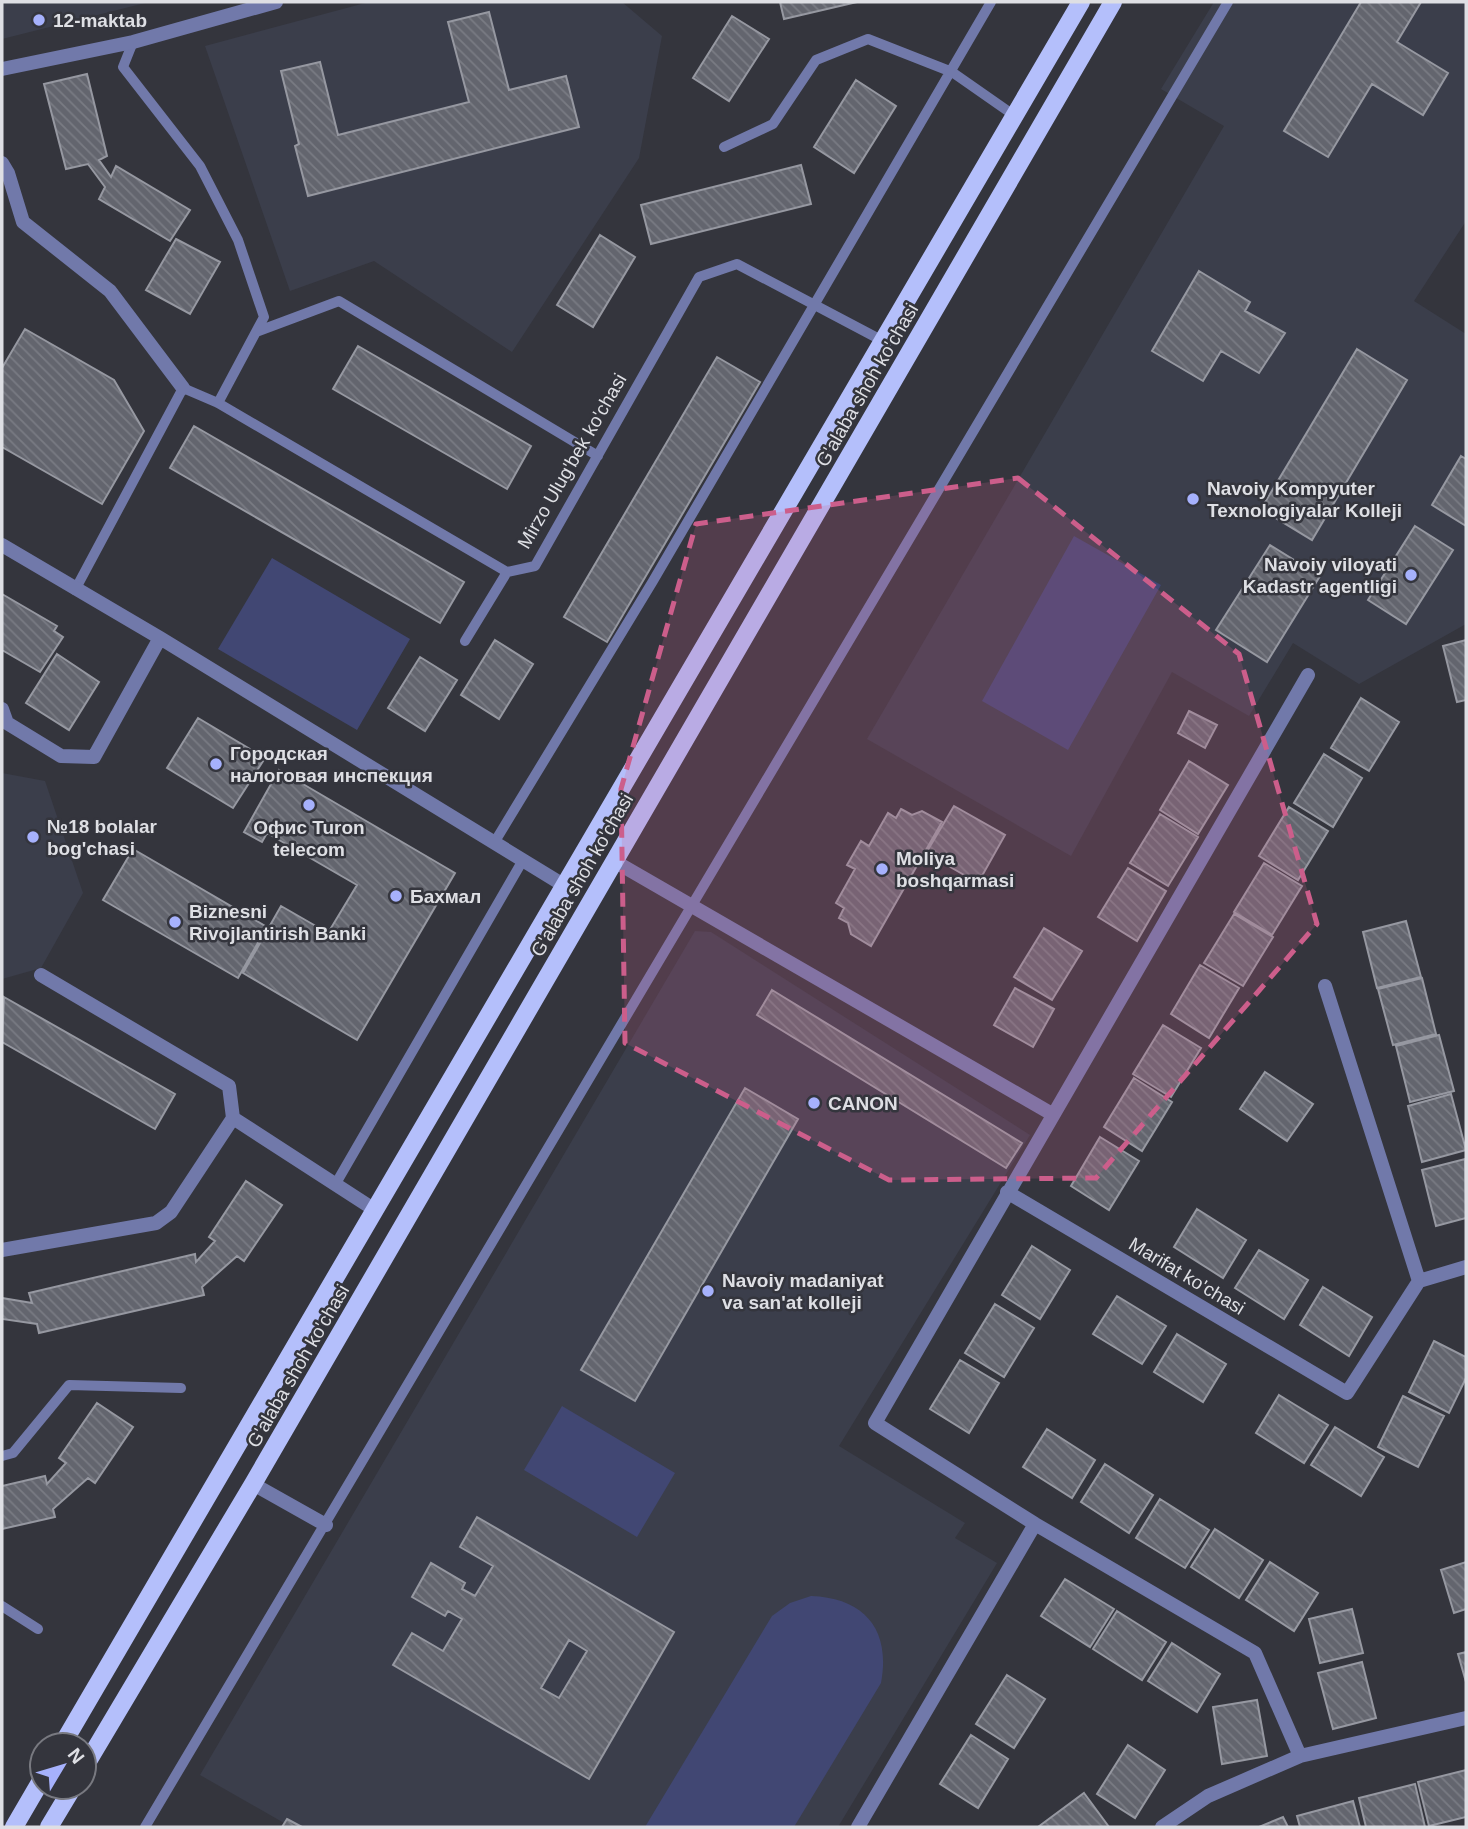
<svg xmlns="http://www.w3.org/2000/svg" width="1468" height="1829" viewBox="0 0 1468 1829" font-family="Helvetica,sans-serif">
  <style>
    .built { fill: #3b3e4b }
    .garden { fill: #414773 }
    .building { fill: url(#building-back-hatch); stroke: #9698a1; stroke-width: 2; fill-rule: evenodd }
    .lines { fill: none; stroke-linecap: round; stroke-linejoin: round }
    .service { stroke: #7179aa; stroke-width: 10 }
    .minor { stroke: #7179aa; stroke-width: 14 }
    .primary { stroke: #b4bffb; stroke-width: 18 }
    .marked { fill: #cc5e8b; fill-opacity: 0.2; stroke: #cc5e8b; stroke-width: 5; stroke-dasharray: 14 9; stroke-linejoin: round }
    .poi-dot { fill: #a6b1fc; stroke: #34353d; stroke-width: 2.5 }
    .labels { text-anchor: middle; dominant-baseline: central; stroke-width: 5; stroke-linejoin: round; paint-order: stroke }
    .poi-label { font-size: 19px; font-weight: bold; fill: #dedfe4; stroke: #34353d; text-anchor: start }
    .street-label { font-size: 19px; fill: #dedfe4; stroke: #34353d }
  </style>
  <defs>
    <pattern id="building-back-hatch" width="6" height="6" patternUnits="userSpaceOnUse" patternTransform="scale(1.75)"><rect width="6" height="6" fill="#63656e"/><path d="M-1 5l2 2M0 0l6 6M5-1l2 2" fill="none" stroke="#797b83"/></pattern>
  </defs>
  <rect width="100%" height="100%" fill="#34353d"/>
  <path class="built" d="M 2,2 L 149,2 L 2,39 Z
    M 369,2 L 622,2 L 662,36 L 639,158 L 512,352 L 374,261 L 290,291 L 205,46 Z
    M 1214,2 L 1466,2 L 1466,221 L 1414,301 L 1466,334 L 1466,624 L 1359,684 L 1293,643 L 1249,716 L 1172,672 L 1071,856 L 867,739 L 1224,126 L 1161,89 Z
    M 2,773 L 45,781 L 83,893 L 41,968 L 2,979 Z
    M 695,931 L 711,932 L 1030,1135 L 839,1446 L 965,1523 L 955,1538 L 997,1563 L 838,1827 L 291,1827 L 200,1775 Z"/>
  <path class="garden" d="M 1074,536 L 1161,585 L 1068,750 L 982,701 Z
    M 272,558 L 410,639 L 357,730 L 218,649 Z
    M 562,1406 L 675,1473 L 637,1537 L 524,1470 Z
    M 811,1596 C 865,1598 891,1630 881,1683 L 794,1827 L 645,1827 L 772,1616 L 790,1603 Z"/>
  <path class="building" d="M 780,2 L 857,2 L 784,19 Z
    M 1361,2 L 1421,2 L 1397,42 L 1448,73 L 1423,115 L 1372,84 L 1328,157 L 1284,131 Z
    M 489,12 L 509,90 L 566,76 L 579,127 L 308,196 L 295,146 L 299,144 L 281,71 L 320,62 L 338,135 L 469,102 L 448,22 Z
    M 732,16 L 769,39 L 729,101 L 693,78 Z
    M 87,74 L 107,156 L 99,160 L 111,177 L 116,166 L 190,210 L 170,241 L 99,199 L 105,187 L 88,164 L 66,169 L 44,84 Z
    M 856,80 L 896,106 L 854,173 L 814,147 Z
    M 801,165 L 811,204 L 651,244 L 641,205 Z
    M 600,235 L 635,257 L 593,327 L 557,305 Z
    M 176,239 L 220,262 L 190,314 L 146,290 Z
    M 1199,271 L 1250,302 L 1245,311 L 1285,333 L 1259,373 L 1221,351 L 1203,381 L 1152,351 Z
    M 25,329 L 114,380 L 144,431 L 102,504 L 2,447 L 2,368 Z
    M 358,346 L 531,446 L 507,489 L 333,389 Z
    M 1357,349 L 1407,380 L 1312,540 L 1261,509 Z
    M 717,357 L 760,382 L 607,642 L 564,617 Z
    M 194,426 L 464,582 L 440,623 L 170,468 Z
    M 1461,456 L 1466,459 L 1466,526 L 1432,505 Z
    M 1415,526 L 1453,550 L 1406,624 L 1368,600 Z
    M 1270,545 L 1320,576 L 1267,662 L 1216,630 Z
    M 2,594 L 57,626 L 54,631 L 63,637 L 40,672 L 2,650 Z
    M 495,640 L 533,664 L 499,719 L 461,695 Z
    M 1466,640 L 1466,700 L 1457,702 L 1443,646 Z
    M 57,654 L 99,682 L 69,730 L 26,703 Z
    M 420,657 L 457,680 L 425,731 L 388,708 Z
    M 1361,698 L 1399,722 L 1369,771 L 1331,748 Z
    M 1189,711 L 1217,725 L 1205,748 L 1178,733 Z
    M 198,718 L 265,758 L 233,808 L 167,768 Z
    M 1324,754 L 1362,778 L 1333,827 L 1294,803 Z
    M 1189,761 L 1228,785 L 1198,834 L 1160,810 Z
    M 279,770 L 455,873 L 357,1040 L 243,973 L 281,906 L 328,933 L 357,885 L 267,833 L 262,842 L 244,832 Z
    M 954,806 L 1005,835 L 978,883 L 926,853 Z
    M 1289,807 L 1328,831 L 1298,880 L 1259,856 Z
    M 901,809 L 912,815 L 922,811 L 942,822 L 871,946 L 851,934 L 848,923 L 839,918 L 844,908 L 836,903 L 855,869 L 847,865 L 861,841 L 869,846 L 888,813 L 896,818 Z
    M 1160,814 L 1198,837 L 1168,886 L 1130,863 Z
    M 133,849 L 267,927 L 238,978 L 103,900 Z
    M 1264,863 L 1302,886 L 1272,935 L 1234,912 Z
    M 1128,868 L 1166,891 L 1137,941 L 1098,917 Z
    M 1234,914 L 1273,937 L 1243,986 L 1204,963 Z
    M 1406,921 L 1421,977 L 1377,988 L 1363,932 Z
    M 1044,928 L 1082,951 L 1052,1000 L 1014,977 Z
    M 1200,965 L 1239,988 L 1209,1038 L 1171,1014 Z
    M 1422,978 L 1436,1034 L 1393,1045 L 1378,989 Z
    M 1015,988 L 1054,1009 L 1033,1047 L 994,1025 Z
    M 772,990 L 1022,1143 L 1006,1168 L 757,1015 Z
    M 4,997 L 175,1094 L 155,1129 L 2,1042 Z
    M 1163,1025 L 1201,1048 L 1171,1097 L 1133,1074 Z
    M 1439,1035 L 1454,1091 L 1410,1102 L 1396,1046 Z
    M 1265,1072 L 1313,1104 L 1287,1141 L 1240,1109 Z
    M 1134,1078 L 1172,1102 L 1142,1151 L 1104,1127 Z
    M 745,1088 L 798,1119 L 635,1401 L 581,1370 Z
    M 1451,1094 L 1466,1150 L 1422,1162 L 1408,1106 Z
    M 1100,1137 L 1139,1161 L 1109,1210 L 1071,1186 Z
    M 1465,1159 L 1466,1218 L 1436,1226 L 1422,1170 Z
    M 246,1181 L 282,1205 L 244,1261 L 237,1256 L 202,1287 L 204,1295 L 39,1333 L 37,1324 L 2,1319 L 2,1298 L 32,1303 L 29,1293 L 195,1254 L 196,1262 L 215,1241 L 209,1237 Z
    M 1197,1209 L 1246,1240 L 1223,1278 L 1174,1247 Z
    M 1032,1246 L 1070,1270 L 1040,1319 L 1002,1295 Z
    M 1259,1250 L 1308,1280 L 1284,1319 L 1235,1288 Z
    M 1323,1287 L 1372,1317 L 1349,1356 L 1300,1325 Z
    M 1117,1296 L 1166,1326 L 1142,1364 L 1093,1334 Z
    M 995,1304 L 1034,1328 L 1004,1377 L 965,1353 Z
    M 1177,1334 L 1226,1364 L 1203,1402 L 1154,1372 Z
    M 1434,1341 L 1466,1357 L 1466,1378 L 1449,1413 L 1409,1392 Z
    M 960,1360 L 999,1383 L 969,1433 L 930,1409 Z
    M 1279,1395 L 1328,1425 L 1304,1463 L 1256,1433 Z
    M 1403,1396 L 1444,1416 L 1418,1467 L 1378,1447 Z
    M 97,1403 L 133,1427 L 95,1483 L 88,1478 L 53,1509 L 55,1517 L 2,1529 L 2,1486 L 45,1476 L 47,1484 L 66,1463 L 59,1458 Z
    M 1335,1427 L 1384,1457 L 1361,1496 L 1311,1465 Z
    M 1047,1429 L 1095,1460 L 1072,1498 L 1023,1467 Z
    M 1105,1464 L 1153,1495 L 1129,1533 L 1081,1502 Z
    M 1160,1499 L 1209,1530 L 1185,1568 L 1136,1538 Z
    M 477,1517 L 674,1632 L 589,1779 L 393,1665 L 412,1633 L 443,1651 L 462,1619 L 448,1611 L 445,1616 L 412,1597 L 431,1563 L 465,1583 L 462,1589 L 475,1596 L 493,1566 L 460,1547 ZM 569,1640 L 587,1651 L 559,1698 L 541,1688 Z
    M 1215,1529 L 1263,1560 L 1239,1598 L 1191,1567 Z
    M 1270,1562 L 1318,1593 L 1294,1631 L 1246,1600 Z
    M 1466,1562 L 1466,1609 L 1454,1613 L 1441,1570 Z
    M 1065,1579 L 1114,1609 L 1090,1647 L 1041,1616 Z
    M 1352,1609 L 1363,1653 L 1320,1663 L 1309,1619 Z
    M 1117,1611 L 1166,1642 L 1142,1680 L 1093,1649 Z
    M 1172,1643 L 1220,1674 L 1197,1712 L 1148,1681 Z
    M 1466,1652 L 1466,1682 L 1458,1654 Z
    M 1362,1662 L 1376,1718 L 1333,1729 L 1318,1673 Z
    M 1007,1675 L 1045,1699 L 1014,1748 L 976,1724 Z
    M 1257,1700 L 1267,1756 L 1222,1764 L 1213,1707 Z
    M 971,1735 L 1008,1759 L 978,1808 L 940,1784 Z
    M 1128,1745 L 1165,1770 L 1135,1818 L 1097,1794 Z
    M 1466,1770 L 1466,1817 L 1429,1826 L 1418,1782 Z
    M 1415,1784 L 1425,1827 L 1366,1827 L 1359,1798 Z
    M 1084,1793 L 1109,1827 L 1038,1827 Z
    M 1353,1801 L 1360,1827 L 1300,1827 L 1297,1816 Z
    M 1283,1817 L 1288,1827 L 1259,1827 Z
    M 287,1819 L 302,1827 L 282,1827 Z"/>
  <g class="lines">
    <path class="service" d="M 133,42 L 123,67 L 200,166 L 238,240 L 264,317 L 218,403
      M 724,147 L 773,124 L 816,60 L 868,39 L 952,72 L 1015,116
      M 256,332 L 339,301 L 598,456
      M 75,590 L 183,388 L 218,403 L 507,572 L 535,566 L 699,277 L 737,264 L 883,341
      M 465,641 L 507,572
      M 494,843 L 653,581 L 991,2
      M 335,1185 L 523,860
      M 2,1456 L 13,1453 L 69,1385 L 181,1388
      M 2,1606 L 38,1629
      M 145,1827 L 1228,2"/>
    <path class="minor" d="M 2,69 L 133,42 L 276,2
      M 2,163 L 8,173 L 23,222 L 110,291 L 183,388
      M 2,545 L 160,638 L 565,886
      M 2,709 L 7,723 L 61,756 L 94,757 L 160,638
      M 614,861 L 1052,1114
      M 41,975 L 229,1086 L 233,1118
      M 1325,986 L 1419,1281
      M 1007,1192 L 1347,1393 L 1419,1281 L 1466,1267
      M 2,1250 L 156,1223 L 171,1212 L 233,1118 L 375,1210
      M 253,1484 L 326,1525
      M 1300,1756 L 1255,1653 L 1035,1524 L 875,1423 L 1308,675
      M 858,1827 L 1035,1524
      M 1162,1827 L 1208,1796 L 1300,1756 L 1466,1718"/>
    <path class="primary" d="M 62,1745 L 1081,2
      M 84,1768 L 253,1484 L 1113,2
      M 14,1827 L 42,1779
      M 49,1827 L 73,1787"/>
  </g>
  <path class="marked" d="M 1018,478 L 1239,654 L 1317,924 L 1096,1178 L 889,1180 L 625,1043 L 621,789 L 696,524 Z"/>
  <g class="poi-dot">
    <circle cx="39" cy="20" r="7"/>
    <circle cx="1193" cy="499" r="7"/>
    <circle cx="1411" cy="575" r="7"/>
    <circle cx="216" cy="764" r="7"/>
    <circle cx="309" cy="805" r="7"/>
    <circle cx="33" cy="837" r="7"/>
    <circle cx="882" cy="869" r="7"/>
    <circle cx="396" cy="896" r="7"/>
    <circle cx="175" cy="922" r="7"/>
    <circle cx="814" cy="1103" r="7"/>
    <circle cx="708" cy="1291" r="7"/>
  </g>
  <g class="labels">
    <g class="poi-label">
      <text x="53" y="20">12-maktab</text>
      <text x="1207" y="488">Navoiy Kompyuter<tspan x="1207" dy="22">Texnologiyalar Kolleji</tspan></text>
      <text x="1397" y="564" text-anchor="end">Navoiy viloyati<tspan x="1397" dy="22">Kadastr agentligi</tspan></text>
      <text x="230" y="753">Городская<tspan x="230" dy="22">налоговая инспекция</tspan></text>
      <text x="47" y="826">№18 bolalar<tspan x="47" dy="22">bog'chasi</tspan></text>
      <text x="309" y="827" text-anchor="middle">Офис Turon<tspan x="309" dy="22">telecom</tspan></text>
      <text x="896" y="858">Moliya<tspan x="896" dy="22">boshqarmasi</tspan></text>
      <text x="410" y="896">Бахмал</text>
      <text x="189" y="911">Biznesni<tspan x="189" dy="22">Rivojlantirish Banki</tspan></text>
      <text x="828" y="1103">CANON</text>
      <text x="722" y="1280">Navoiy madaniyat<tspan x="722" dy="22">va san'at kolleji</tspan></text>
    </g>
    <g class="street-label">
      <text transform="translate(867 385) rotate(-60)">G'alaba shoh ko'chasi</text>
      <text transform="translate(572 461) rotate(-60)">Mirzo Ulug'bek ko'chasi</text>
      <text transform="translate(582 875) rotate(-60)">G'alaba shoh ko'chasi</text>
      <text transform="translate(1187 1276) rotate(31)">Marifat ko'chasi</text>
      <text transform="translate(298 1366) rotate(-60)">G'alaba shoh ko'chasi</text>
    </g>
  </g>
  <rect width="1468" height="1829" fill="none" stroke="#dedfe4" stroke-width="7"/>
  <g transform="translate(63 1766) rotate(52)"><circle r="33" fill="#34353d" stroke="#787980" stroke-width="2"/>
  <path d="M0-5L12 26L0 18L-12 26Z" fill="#a6b1fc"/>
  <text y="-10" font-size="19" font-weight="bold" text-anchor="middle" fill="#dedfe4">N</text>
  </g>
</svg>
